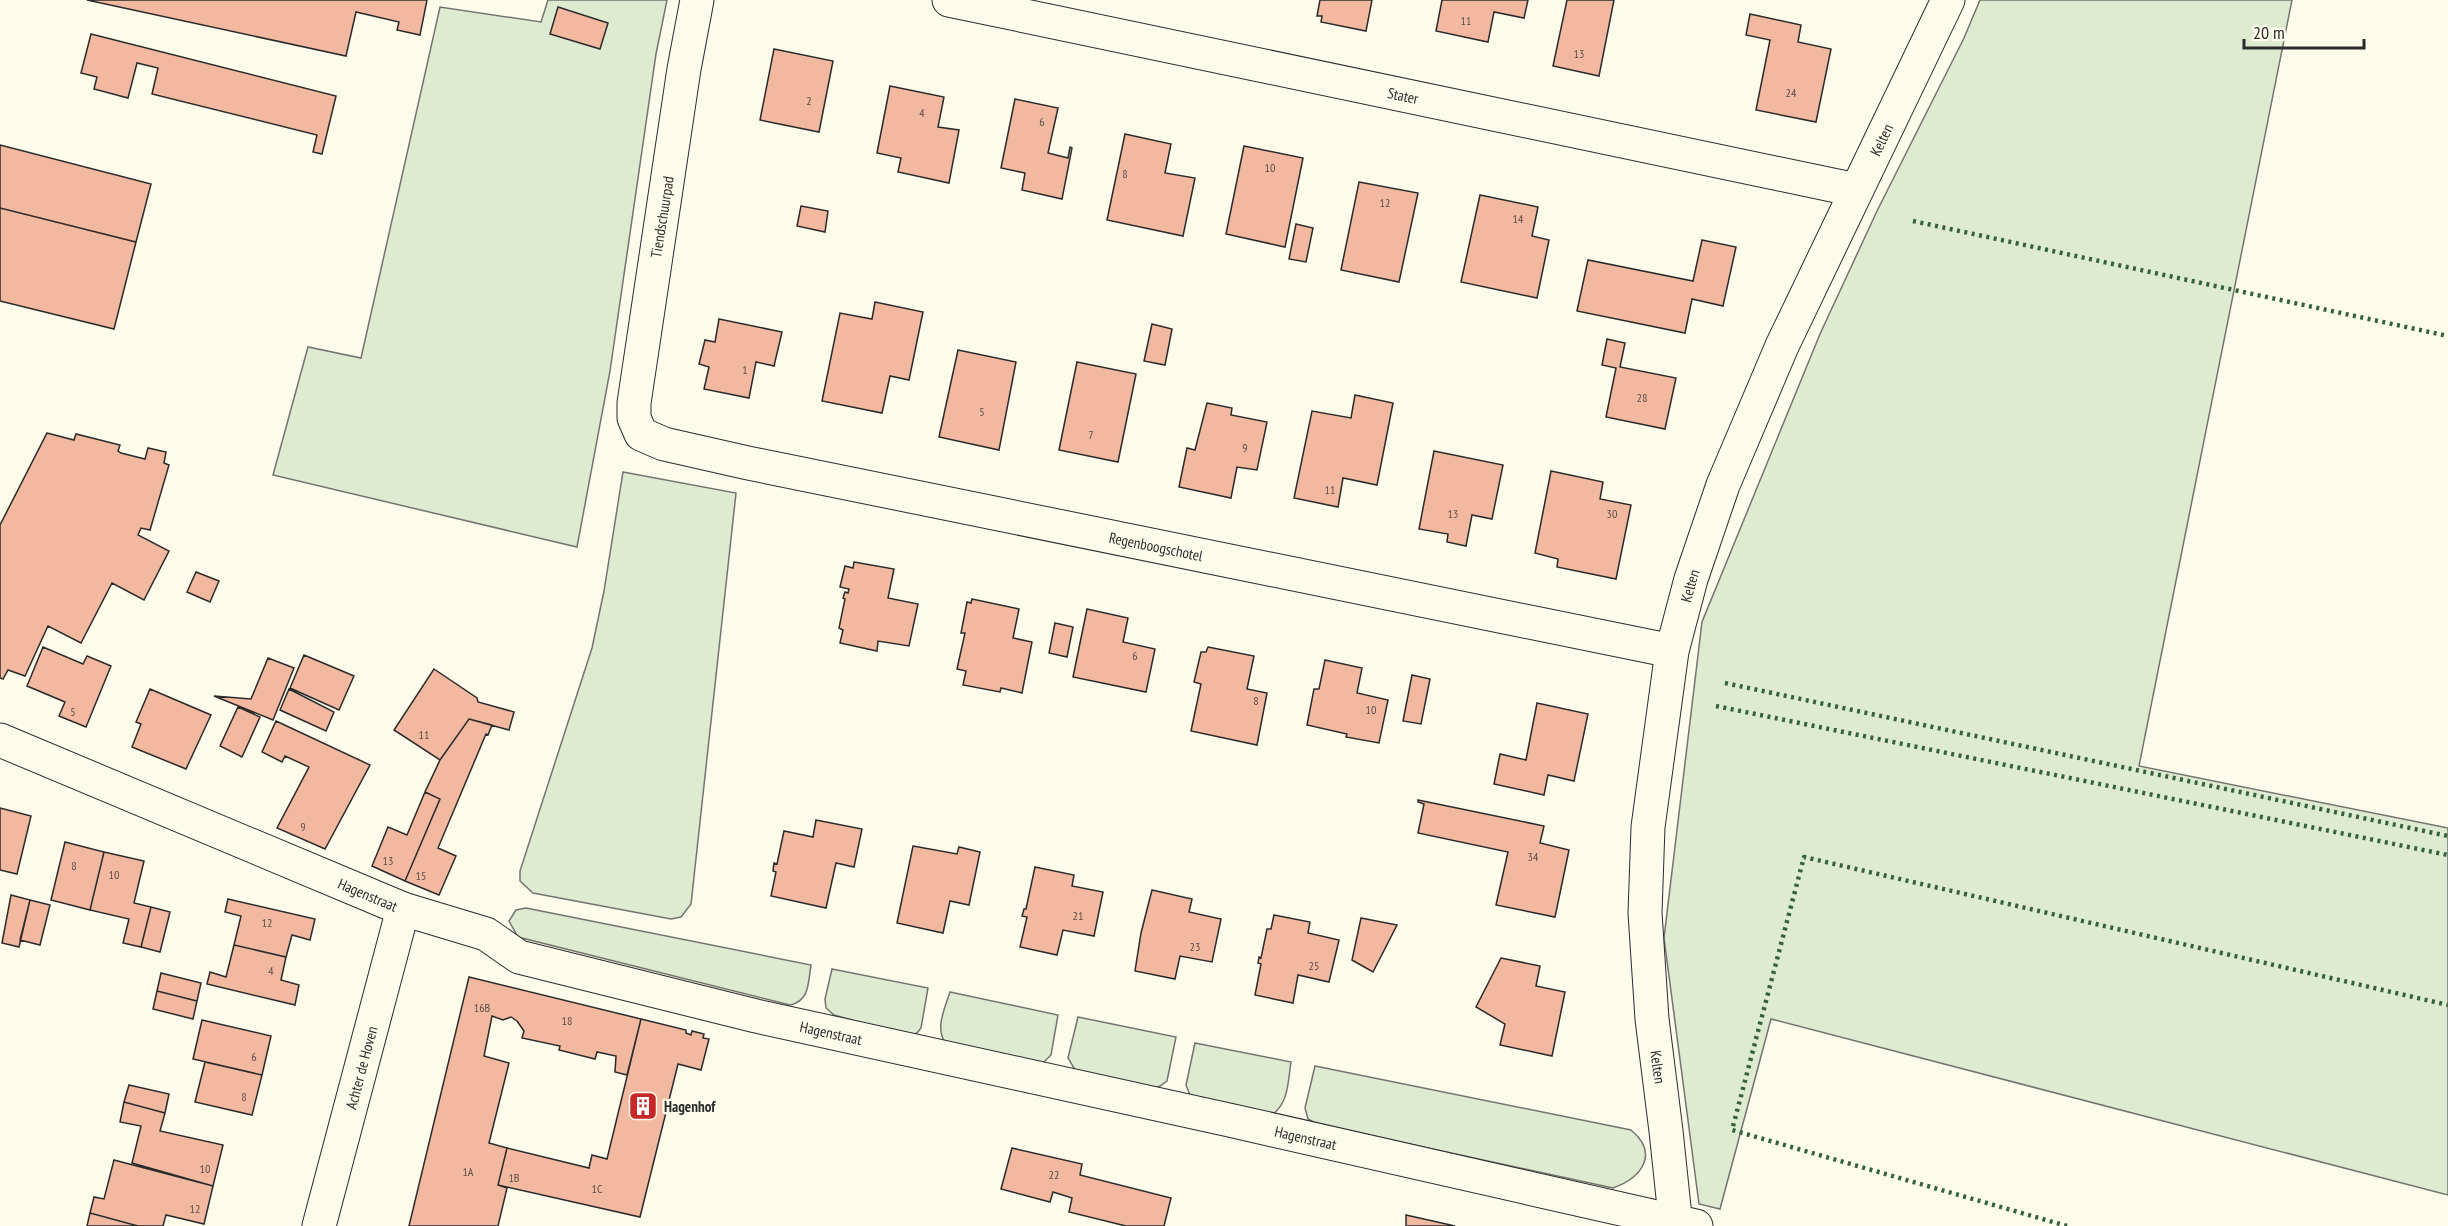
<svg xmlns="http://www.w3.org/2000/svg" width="2448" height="1226" viewBox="0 0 2448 1226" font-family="'PT Sans Narrow',sans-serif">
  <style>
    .green { fill: #deebd1; stroke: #74746e; stroke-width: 1.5 }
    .building { fill: #f2b8a0; stroke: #2b2b2b; stroke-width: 1.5 }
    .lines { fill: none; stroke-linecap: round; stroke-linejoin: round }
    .street-casing { stroke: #2b2b2b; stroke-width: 35 }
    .street { stroke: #fdfbea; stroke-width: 33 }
    .hedge { stroke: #34623c; stroke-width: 4.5; stroke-dasharray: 3 4.5; stroke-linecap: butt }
    .labels { text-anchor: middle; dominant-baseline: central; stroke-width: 4.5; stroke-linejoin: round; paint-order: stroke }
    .number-label { font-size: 12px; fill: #5d4e48 }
    .street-label { font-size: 15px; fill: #2b2b2b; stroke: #fdfbea }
    .poi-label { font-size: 15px; font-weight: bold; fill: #2b2b2b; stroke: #fdfbea; text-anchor: start }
  </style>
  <rect width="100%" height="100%" fill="#fdfbea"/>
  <path class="green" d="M 548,0 L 667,0 L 656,54 L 610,371 L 577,547 L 273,475 L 308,347 L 361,358 L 440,7 L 541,22 Z
    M 1980,0 L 2292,0 L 2139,766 L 2448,828 L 2448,1195 L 1771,1019 L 1720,1209 L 1699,1204 L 1664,938 L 1702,622 L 1820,334 L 1877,211 L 1964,38 Z
    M 623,472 L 736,493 L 691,904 L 681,917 L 671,919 L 533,893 L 520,881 L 520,871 L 592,648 L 604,591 Z
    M 526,908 L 811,965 C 808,982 810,1001 790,1005 L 518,937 L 509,921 L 516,910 Z
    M 832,969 L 928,988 L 921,1028 L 917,1033 L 909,1036 L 834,1015 L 826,1008 L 825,999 Z
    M 950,992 L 1058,1015 L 1051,1055 L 1043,1063 L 945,1042 C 935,1028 945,1008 950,992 Z
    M 1078,1017 L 1176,1037 L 1167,1081 L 1160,1086 L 1150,1090 L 1078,1075 L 1068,1058 Z
    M 1195,1043 L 1291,1062 C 1288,1080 1289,1102 1273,1114 L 1190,1095 L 1186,1085 Z
    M 1315,1066 L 1631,1130 C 1660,1154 1641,1178 1613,1188 L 1317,1124 L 1308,1119 L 1305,1108 Z"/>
  <path class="building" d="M 87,0 L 427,0 L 420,35 L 397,30 L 399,22 L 356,12 L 346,56 Z
    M 1320,0 L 1372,0 L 1366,31 L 1321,22 L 1322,16 L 1317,16 Z
    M 1442,0 L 1528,0 L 1524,18 L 1494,12 L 1488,42 L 1436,31 Z
    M 1567,0 L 1614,0 L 1599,76 L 1553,66 Z
    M 558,7 L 608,23 L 600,49 L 550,34 Z
    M 1750,14 L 1801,25 L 1798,42 L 1831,49 L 1816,122 L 1756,110 L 1770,40 L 1746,35 Z
    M 91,34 L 336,96 L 322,154 L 313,152 L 317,135 L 152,94 L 158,68 L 137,63 L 128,98 L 94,89 L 97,77 L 81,73 Z
    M 774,49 L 833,61 L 819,132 L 760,120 Z
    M 890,86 L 944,97 L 938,127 L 959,130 L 949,183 L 898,172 L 901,158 L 877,153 Z
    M 1015,99 L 1058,108 L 1048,153 L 1068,158 L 1070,147 L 1072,148 L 1062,199 L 1022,190 L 1025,173 L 1001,168 Z
    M 1125,134 L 1171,144 L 1165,173 L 1195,178 L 1183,236 L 1107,220 Z
    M 0,145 L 151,184 L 136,242 L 0,208 Z
    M 1244,146 L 1303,158 L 1285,247 L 1226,234 Z
    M 1359,182 L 1418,193 L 1399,282 L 1341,270 Z
    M 1480,195 L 1538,207 L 1532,236 L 1549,240 L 1537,298 L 1461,282 Z
    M 801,206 L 828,211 L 825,232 L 797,226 Z
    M 0,208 L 136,242 L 114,329 L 0,301 Z
    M 1296,224 L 1313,228 L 1306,262 L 1289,259 Z
    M 1702,240 L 1736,247 L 1723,306 L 1692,299 L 1685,333 L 1577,311 L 1588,260 L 1693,281 Z
    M 875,302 L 923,312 L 909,380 L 890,376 L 882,413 L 822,401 L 840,313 L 872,319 Z
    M 719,319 L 782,332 L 774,366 L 756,362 L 749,398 L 704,389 L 709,367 L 699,364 L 705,340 L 715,342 Z
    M 1152,324 L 1172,329 L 1165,365 L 1144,361 Z
    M 1607,339 L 1625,343 L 1620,367 L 1676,378 L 1665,429 L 1606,417 L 1616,368 L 1602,365 Z
    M 958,350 L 1016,362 L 999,450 L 939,437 Z
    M 1077,362 L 1136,374 L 1118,462 L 1059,450 Z
    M 1355,395 L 1393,403 L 1377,485 L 1343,478 L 1338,507 L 1294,498 L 1312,411 L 1351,418 Z
    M 1207,403 L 1232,408 L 1231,415 L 1267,422 L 1257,470 L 1237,467 L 1231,498 L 1179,487 L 1187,448 L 1195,450 Z
    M 47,433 L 74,440 L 76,434 L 120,445 L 118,451 L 121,453 L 145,459 L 148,448 L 166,452 L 164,463 L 169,465 L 150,530 L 141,528 L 138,535 L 169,551 L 144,600 L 112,583 L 81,643 L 48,626 L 25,676 L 8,670 L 3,679 L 0,678 L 0,525 Z
    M 1434,451 L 1503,465 L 1492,519 L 1472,515 L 1466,546 L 1447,542 L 1448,534 L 1419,529 Z
    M 1551,471 L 1603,482 L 1600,499 L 1631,505 L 1616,579 L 1557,567 L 1558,559 L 1535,553 Z
    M 854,562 L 894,569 L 888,598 L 918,604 L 909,646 L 878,641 L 877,651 L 840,643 L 843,630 L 839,628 L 845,599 L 843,598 L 845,592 L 848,593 L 849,589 L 840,587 L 845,566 L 853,568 Z
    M 196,572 L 219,581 L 210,602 L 187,592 Z
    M 972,599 L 1019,609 L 1013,638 L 1032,642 L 1022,693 L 1001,688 L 1000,692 L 963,685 L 966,671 L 957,669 L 965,633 L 961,633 L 967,602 L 971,603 Z
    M 1087,609 L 1128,618 L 1123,642 L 1155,649 L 1146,692 L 1073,677 Z
    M 1055,623 L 1073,627 L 1067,657 L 1049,653 Z
    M 43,647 L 83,664 L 87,656 L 111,666 L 86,727 L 59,716 L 65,702 L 27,686 Z
    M 1208,647 L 1254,656 L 1247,689 L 1267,693 L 1257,745 L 1191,731 L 1201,684 L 1194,682 L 1201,652 L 1206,652 Z
    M 304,655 L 354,676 L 339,710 L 290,688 Z
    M 268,658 L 294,668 L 273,720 L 214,696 L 251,699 Z
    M 1325,660 L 1362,668 L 1357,693 L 1388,700 L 1379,743 L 1346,737 L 1347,734 L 1307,725 L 1314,689 L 1319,689 Z
    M 434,669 L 477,698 L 478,702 L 514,712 L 509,730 L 469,719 L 440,760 L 394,730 Z
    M 1412,675 L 1430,679 L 1421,724 L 1403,721 Z
    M 150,689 L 211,715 L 186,769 L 132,747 L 141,724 L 136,722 Z
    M 289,689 L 334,712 L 326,731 L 280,710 Z
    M 1537,703 L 1588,714 L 1574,781 L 1548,775 L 1544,795 L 1494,784 L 1500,754 L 1526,760 Z
    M 238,707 L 260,717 L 242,757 L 220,746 Z
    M 469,719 L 492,725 L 488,735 L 486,734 L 438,848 L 456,856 L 439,895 L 405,881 L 440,799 L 425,792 L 440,760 Z
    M 276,721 L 370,765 L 325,849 L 277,828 L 309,767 L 285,756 L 282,762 L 262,752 Z
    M 425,792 L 440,799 L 405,881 L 372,866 L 388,827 L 407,835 Z
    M 1418,800 L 1544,826 L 1540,843 L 1569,850 L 1555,917 L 1496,905 L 1508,852 L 1418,833 L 1424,804 L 1418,802 Z
    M 0,808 L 31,816 L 17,874 L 0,870 Z
    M 816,820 L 862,829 L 854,867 L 836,863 L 826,908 L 771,896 L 776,872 L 773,871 L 774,863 L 777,864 L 784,831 L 813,837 Z
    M 65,842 L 104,852 L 90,910 L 51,900 Z
    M 913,846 L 957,854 L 959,847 L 980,852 L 969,905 L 950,901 L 943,933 L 897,923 Z
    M 104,852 L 144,861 L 134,903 L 151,907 L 141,947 L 123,943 L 129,919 L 90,910 Z
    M 1035,867 L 1074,875 L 1072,886 L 1103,892 L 1094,936 L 1063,930 L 1057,955 L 1020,947 L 1027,917 L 1022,916 L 1024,909 L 1026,909 Z
    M 1152,890 L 1192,899 L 1189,912 L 1221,919 L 1212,962 L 1180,956 L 1175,979 L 1135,971 L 1141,933 Z
    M 11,895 L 30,900 L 19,947 L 2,943 Z
    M 228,899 L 315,919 L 310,940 L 292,935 L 286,957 L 234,945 L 241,916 L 225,912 Z
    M 30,900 L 50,905 L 40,945 L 20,940 Z
    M 151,907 L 170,912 L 160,952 L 141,947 Z
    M 1274,915 L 1310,922 L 1308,933 L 1339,940 L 1329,982 L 1298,975 L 1293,1003 L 1255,995 L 1261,964 L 1258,963 L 1259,957 L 1261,958 L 1267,929 L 1271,929 Z
    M 1361,918 L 1397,925 L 1373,972 L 1352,960 Z
    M 234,945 L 286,957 L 281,980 L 299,985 L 295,1005 L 207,984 L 210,972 L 226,977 Z
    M 1501,958 L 1540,966 L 1536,986 L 1565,992 L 1552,1056 L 1500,1045 L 1505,1024 L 1476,1007 Z
    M 161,973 L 201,983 L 197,1001 L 157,991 Z
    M 469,977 L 641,1019 L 627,1075 L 615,1072 L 616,1056 L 597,1052 L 595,1059 L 559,1050 L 560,1046 L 522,1038 L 524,1031 L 517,1021 L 511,1017 L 503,1020 L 492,1016 L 484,1056 L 509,1063 L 489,1143 L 507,1148 L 498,1185 L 507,1188 L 498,1226 L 409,1226 Z
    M 157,991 L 197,1001 L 193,1019 L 153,1009 Z
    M 641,1019 L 686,1030 L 686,1033 L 691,1035 L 692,1031 L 704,1034 L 703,1038 L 709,1039 L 701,1070 L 678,1064 L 640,1217 L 498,1185 L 507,1148 L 589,1168 L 592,1155 L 607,1159 Z
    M 202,1020 L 271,1036 L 262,1075 L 193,1059 Z
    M 205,1062 L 262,1075 L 252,1115 L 195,1102 Z
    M 129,1085 L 169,1094 L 165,1113 L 124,1102 Z
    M 124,1102 L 165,1113 L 160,1131 L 223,1145 L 213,1186 L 132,1163 L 141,1126 L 120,1122 Z
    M 1012,1148 L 1082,1164 L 1080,1175 L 1171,1198 L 1164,1226 L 1126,1226 L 1069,1212 L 1072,1198 L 1053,1192 L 1050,1202 L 1001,1189 Z
    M 114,1160 L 213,1186 L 204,1224 L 166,1215 L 163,1226 L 138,1226 L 90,1213 L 94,1197 L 104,1199 Z
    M 90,1213 L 138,1226 L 87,1226 Z
    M 1406,1215 L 1455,1226 L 1406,1226 Z"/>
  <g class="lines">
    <g class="street-casing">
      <g id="street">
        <path id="s1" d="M 697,0 L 684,69 L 634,403 L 634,418 L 641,434 L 664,444 L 748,463 L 1672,651"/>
        <path id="s2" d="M 949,0 L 1856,190"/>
        <path id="s3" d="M 0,740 L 403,909 L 486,934 L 519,957 L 756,1016 L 1229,1120 L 1696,1226"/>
        <path id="s4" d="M 319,1226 L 403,909"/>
        <path id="s5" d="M 1676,1226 L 1666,1131 L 1652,1019 L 1645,913 L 1648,827 L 1672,651 L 1691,579 L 1723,485 L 1782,346 L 1948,0"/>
      </g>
    </g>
    <use href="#street" class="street"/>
    <path class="hedge" d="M 1913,221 L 2448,336
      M 1725,683 L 2448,836
      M 1716,706 L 2448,855
      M 2067,1226 L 1732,1130 L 1804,857 L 2448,1005"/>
  </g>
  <defs>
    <g id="building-square" transform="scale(1.5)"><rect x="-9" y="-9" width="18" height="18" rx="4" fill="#c62828" stroke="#fdfbea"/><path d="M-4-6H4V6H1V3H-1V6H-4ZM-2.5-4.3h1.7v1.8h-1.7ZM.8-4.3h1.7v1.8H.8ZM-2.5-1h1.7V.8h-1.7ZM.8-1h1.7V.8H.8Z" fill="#fff"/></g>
  </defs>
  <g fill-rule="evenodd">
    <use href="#building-square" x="643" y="1106"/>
  </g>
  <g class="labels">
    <g class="number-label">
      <text x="1466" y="20">11</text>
      <text x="1579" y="53">13</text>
      <text x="1791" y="92">24</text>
      <text x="809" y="100">2</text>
      <text x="922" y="112">4</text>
      <text x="1042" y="121">6</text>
      <text x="1270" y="167">10</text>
      <text x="1125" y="173">8</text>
      <text x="1385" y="202">12</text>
      <text x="1518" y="218">14</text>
      <text x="745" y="369">1</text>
      <text x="1642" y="397">28</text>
      <text x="982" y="411">5</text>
      <text x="1091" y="434">7</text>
      <text x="1245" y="447">9</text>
      <text x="1330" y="489">11</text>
      <text x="1453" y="513">13</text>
      <text x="1612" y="513">30</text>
      <text x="1135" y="655">6</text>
      <text x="1256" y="700">8</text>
      <text x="1371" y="709">10</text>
      <text x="73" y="711">5</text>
      <text x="424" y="734">11</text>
      <text x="303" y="826">9</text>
      <text x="1533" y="856">34</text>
      <text x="388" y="860">13</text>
      <text x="74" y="865">8</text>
      <text x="114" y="874">10</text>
      <text x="421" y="875">15</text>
      <text x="1078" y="915">21</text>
      <text x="267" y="922">12</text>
      <text x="1195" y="946">23</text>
      <text x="1314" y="965">25</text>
      <text x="271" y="970">4</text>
      <text x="482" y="1007">16B</text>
      <text x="567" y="1020">18</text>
      <text x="254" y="1056">6</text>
      <text x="244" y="1096">8</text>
      <text x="205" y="1168">10</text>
      <text x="468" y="1171">1A</text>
      <text x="1054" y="1174">22</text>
      <text x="514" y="1177">1B</text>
      <text x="597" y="1188">1C</text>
      <text x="195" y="1208">12</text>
    </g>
    <g class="street-label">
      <text stroke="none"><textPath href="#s2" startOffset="464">Stater</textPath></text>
      <text stroke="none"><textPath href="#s5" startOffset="1132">Kelten</textPath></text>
      <text transform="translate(662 217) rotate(-81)">Tiendschuurpad</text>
      <text stroke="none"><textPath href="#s1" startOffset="968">Regenboogschotel</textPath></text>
      <text stroke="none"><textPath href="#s5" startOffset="646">Kelten</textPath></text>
      <text stroke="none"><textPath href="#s3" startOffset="399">Hagenstraat</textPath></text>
      <text stroke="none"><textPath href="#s3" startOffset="885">Hagenstraat</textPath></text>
      <text stroke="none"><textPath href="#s4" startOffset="164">Achter de Hoven</textPath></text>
      <text transform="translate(1658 1067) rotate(82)">Kelten</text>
      <text stroke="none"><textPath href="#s3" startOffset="1371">Hagenstraat</textPath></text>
    </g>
    <g class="poi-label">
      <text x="664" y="1106">Hagenhof</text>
    </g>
  </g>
  <path d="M2244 39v9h120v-9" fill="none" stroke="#2b2b2b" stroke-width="3"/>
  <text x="2253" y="39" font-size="18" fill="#2b2b2b" stroke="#fdfbea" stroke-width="4.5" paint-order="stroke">20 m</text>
</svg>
